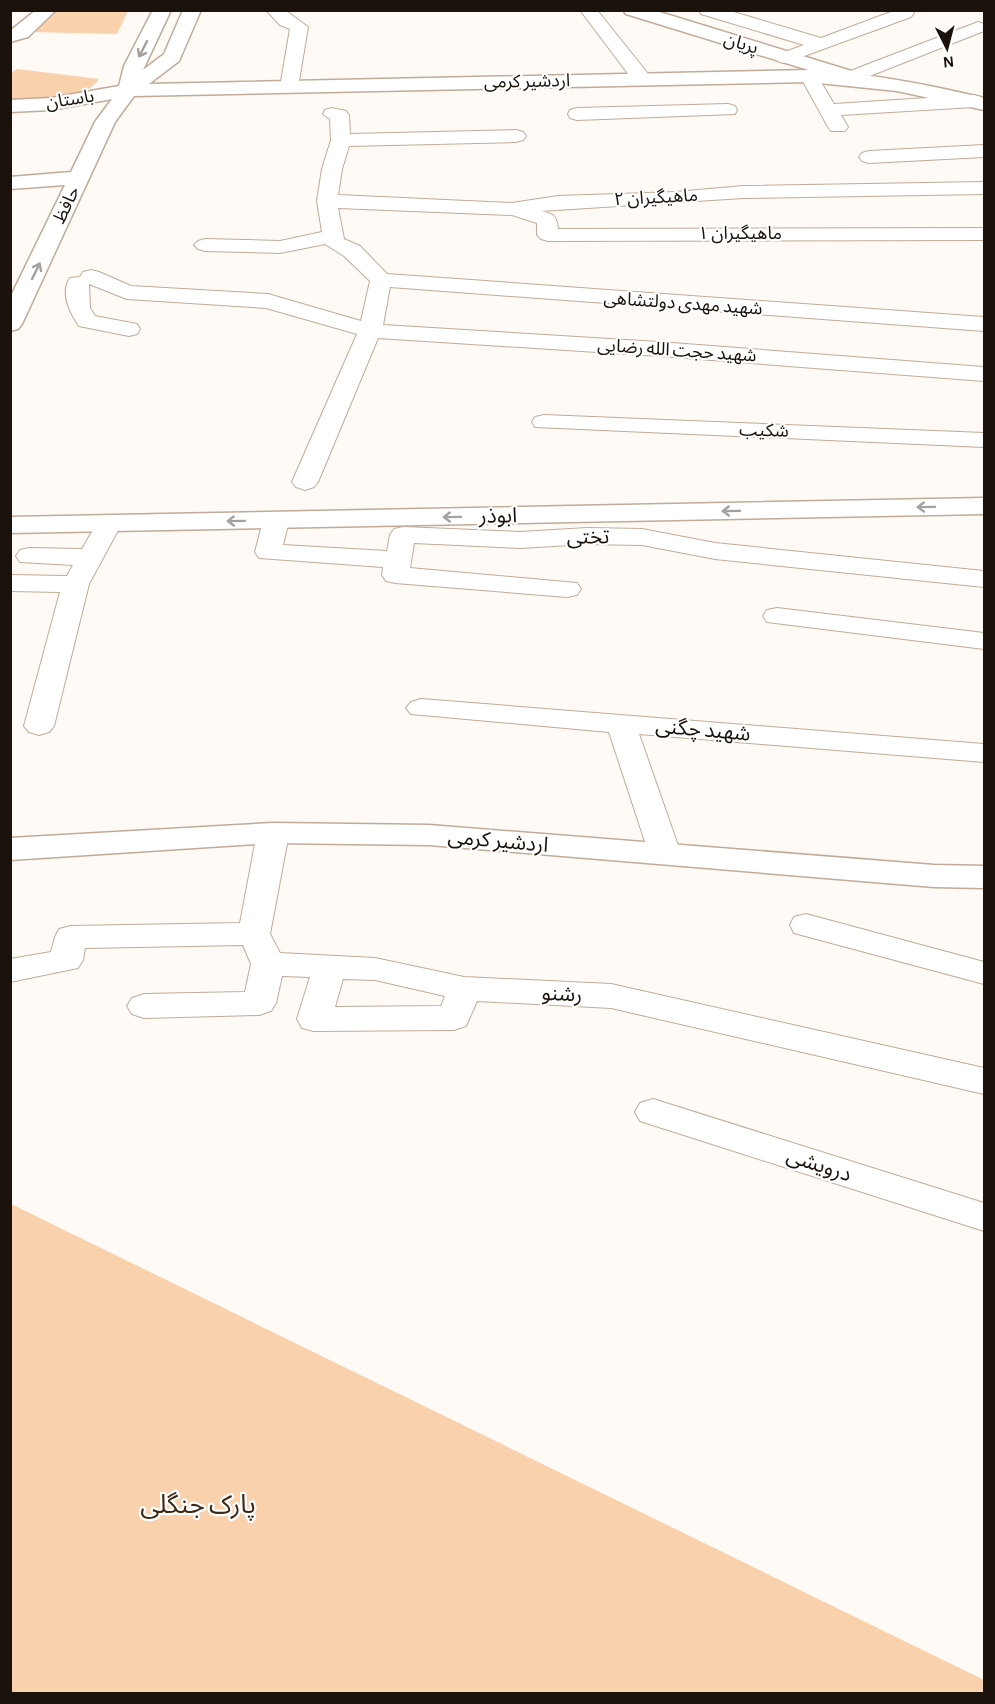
<svg xmlns="http://www.w3.org/2000/svg" width="995" height="1704" viewBox="0 0 995 1704" font-family="'Alegreya Sans','Noto Sans Arabic',sans-serif">
  <style>
    .green { fill: #f9d1ad }
    .lines { fill: none; stroke-linecap: round; stroke-linejoin: round }
    .minor-casing { stroke: #c1ab98; stroke-width: 2 }
    .tertiary-casing { stroke: #c1ab98; stroke-width: 3 }
    .secondary-casing { stroke: #c1ab98; stroke-width: 3 }
    .minor { fill: #fff; fill-rule: evenodd }
    .tertiary { fill: #fff; fill-rule: evenodd }
    .secondary { fill: #fff; fill-rule: evenodd }
    .oneway { stroke: #a3a09d }
    .labels { text-anchor: middle; dominant-baseline: central; stroke-width: 4.5; stroke-linejoin: round; paint-order: stroke }
    .far-street-label { font-size: 18px; fill: #1a120b; stroke: #fff }
    .street-label { font-size: 21px; fill: #1a120b; stroke: #fff }
    .near-park-label { font-size: 26px; fill: #3e2812; stroke: #fff }
  </style>
  <rect width="100%" height="100%" fill="#fffaf6"/>
  <path class="green" d="M 55,11 L 128,11 L 117,34 L 29,32 Z
    M 17,69 L 99,79 C 85,101 34,101 11,100 L 11,73 Z
    M 11,1204 L 984,1680 L 984,1693 L 11,1693 Z"/>
  <g class="lines">
    <g class="minor-casing">
      <path id="minor" d="M 266,10 L 285,10 L 308,27 L 298,87 L 296,91 L 282,91 L 280,87 L 290,29 L 280,25 Z
        M 580,10 L 597,10 L 649,75 L 651,79 L 649,83 L 635,83 Z
        M 699,10 L 727,10 L 821,38 L 896,10 L 912,10 L 914,13 L 911,17 L 785,63 L 779,62 L 776,58 L 779,54 L 804,45 L 701,14 Z
        M 978,22 L 984,24 L 984,31 L 857,81 L 845,81 L 842,77 L 845,73 Z
        M 809,70 L 815,72 L 834,104 L 974,95 L 981,97 L 983,101 L 981,105 L 974,107 L 841,115 L 848,127 L 845,131 L 831,131 L 828,127 L 800,76 L 803,72 Z
        M 728,104 L 735,106 L 737,110 L 735,114 L 577,120 L 570,118 L 568,114 L 570,110 L 577,108 Z
        M 332,108 L 346,111 L 349,115 L 350,134 L 516,130 L 523,132 L 526,136 L 523,140 L 516,142 L 349,146 L 342,169 L 338,195 L 512,203 L 558,196 L 675,192 L 743,186 L 984,182 L 984,194 L 743,198 L 541,211 C 553,214 557,215 558,229 L 984,228 L 984,240 L 548,241 L 541,239 L 537,235 L 537,223 L 512,215 L 338,208 L 344,239 L 360,246 L 387,274 L 984,317 L 984,331 L 390,287 L 383,325 L 659,342 L 984,367 L 984,381 L 659,356 L 378,338 L 318,482 L 314,487 L 305,490 L 296,487 L 292,482 L 357,334 L 266,308 L 127,299 L 89,284 L 90,308 L 95,316 L 137,324 L 140,329 L 137,334 L 129,336 L 79,326 C 70,313 60,293 70,278 L 80,277 L 83,272 L 91,270 L 99,272 L 131,286 L 268,294 L 361,321 L 370,281 L 344,256 L 325,244 L 280,253 L 205,251 L 198,249 L 194,245 L 198,241 L 205,239 L 280,241 L 322,232 L 317,201 L 322,169 L 331,140 L 330,119 L 323,114 L 325,110 Z
        M 984,145 L 984,157 L 869,163 L 862,161 L 859,157 L 862,153 L 869,151 Z
        M 544,415 L 984,433 L 984,447 L 535,427 L 532,422 L 535,417 Z
        M 276,513 L 285,516 L 289,521 L 283,545 L 387,551 L 390,535 L 394,529 L 403,527 L 520,532 L 587,528 L 642,529 L 715,543 L 984,571 L 984,587 L 715,559 L 642,545 L 587,544 L 520,548 L 414,543 L 410,568 L 577,583 L 581,589 L 577,595 L 567,597 L 395,583 L 386,581 L 382,575 L 383,567 L 259,558 L 255,552 L 263,521 L 267,516 Z
        M 109,515 L 118,518 L 122,523 L 89,584 L 54,726 L 49,732 L 39,735 L 29,732 L 24,726 L 60,592 L 10,591 L 10,575 L 67,576 L 73,565 L 20,562 L 16,556 L 20,550 L 29,548 L 82,549 L 100,518 Z
        M 777,608 L 984,633 L 984,649 L 767,622 L 763,616 L 767,610 Z
        M 421,699 L 984,744 L 984,762 L 639,734 L 681,854 L 676,861 L 665,864 L 654,861 L 649,854 L 609,732 L 411,714 L 406,708 L 411,702 Z
        M 273,823 L 284,826 L 289,833 L 270,934 L 280,953 L 375,958 L 464,977 L 611,984 L 984,1068 L 984,1094 L 611,1008 L 477,1001 L 466,1026 L 454,1030 L 314,1031 L 302,1028 L 297,1019 L 310,977 L 282,976 L 276,1003 L 271,1011 L 259,1015 L 144,1018 L 132,1014 L 127,1006 L 132,998 L 144,994 L 245,992 L 251,964 L 243,945 L 85,948 L 83,960 L 78,968 L 10,982 L 10,959 L 51,952 L 55,937 L 59,929 L 71,926 L 240,923 L 257,833 L 262,826 ZM 343,979 L 375,980 L 445,996 L 441,1006 L 335,1007 Z
        M 806,914 L 984,962 L 984,984 L 794,933 L 790,925 L 794,917 Z
        M 653,1099 L 984,1203 L 984,1231 L 640,1121 L 635,1112 L 640,1103 Z"/>
    </g>
    <g class="tertiary-casing">
      <path id="tertiary" d="M 623,10 L 653,10 L 858,73 L 861,77 L 858,81 L 844,81 L 626,14 Z
        M 984,498 L 984,514 L 10,533 L 10,517 Z"/>
    </g>
    <g class="secondary-casing">
      <path id="secondary" d="M 36,10 L 56,10 L 28,37 L 10,42 L 10,31 Z
        M 153,10 L 171,10 L 143,70 L 164,54 L 183,10 L 201,10 L 179,61 L 149,84 L 809,70 C 869,73 926,84 984,98 L 984,110 L 897,91 L 809,82 L 134,96 L 115,122 L 22,324 L 18,329 L 10,331 L 10,298 L 65,185 L 10,189 L 10,177 L 71,172 L 95,122 L 112,99 L 51,110 L 10,112 L 10,100 L 51,98 L 119,86 L 124,66 Z
        M 273,823 L 429,825 L 934,865 L 984,866 L 984,888 L 934,887 L 429,845 L 273,843 L 10,860 L 10,838 Z"/>
    </g>
    <use href="#minor" class="minor"/>
    <use href="#tertiary" class="tertiary"/>
    <use href="#secondary" class="secondary"/>
  </g>
  <defs><path id="oneway-shaft" d="M-6 0H5M1.5-3L5.5 0L1.5 3" fill="none" stroke-width="1.6" stroke-linecap="round" stroke-linejoin="round" transform="scale(1.5)"/></defs>
  <g class="oneway">
    <use href="#oneway-shaft" transform="translate(143 49) rotate(117)"/>
    <use href="#oneway-shaft" transform="translate(36 271) rotate(-64)"/>
    <use href="#oneway-shaft" transform="translate(926 507) rotate(179)"/>
    <use href="#oneway-shaft" transform="translate(731 511) rotate(179)"/>
    <use href="#oneway-shaft" transform="translate(452 517) rotate(179)"/>
    <use href="#oneway-shaft" transform="translate(236 521) rotate(179)"/>
  </g>
  <g class="labels">
    <g class="far-street-label">
      <text transform="translate(741 44) rotate(17)">پریان</text>
      <text transform="translate(527 82) rotate(-1)">اردشیر کرمی</text>
      <text transform="translate(70 100) rotate(-9)">باستان</text>
      <text transform="translate(656 198) rotate(-3)">ماهیگیران ۲</text>
      <text transform="translate(67 205) rotate(-64)">حافظ</text>
      <text x="740" y="234">ماهیگیران ۱</text>
      <text transform="translate(683 304) rotate(4)">شهید مهدی دولتشاهی</text>
      <text transform="translate(677 351) rotate(4)">شهید حجت الله رضایی</text>
      <text transform="translate(764 431) rotate(2)">شکیب</text>
    </g>
    <g class="street-label">
      <text transform="translate(498 516) rotate(-1)">ابوذر</text>
      <text transform="translate(588 537) rotate(-1)">تختی</text>
      <text transform="translate(703 730) rotate(5)">شهید چگنی</text>
      <text transform="translate(498 841) rotate(5)">اردشیر کرمی</text>
      <text transform="translate(562 994) rotate(3)">رشنو</text>
      <text transform="translate(819 1165) rotate(18)">درویشی</text>
    </g>
    <g class="near-park-label">
      <text x="198" y="1505">پارک جنگلی</text>
    </g>
  </g>
  <rect width="995" height="1704" fill="none" stroke="#1a120b" stroke-width="24"/>
  <g transform="translate(947 48) rotate(174)" stroke="#ffffff" stroke-width="4.5" paint-order="stroke">
  <path d="M0-4.5L10 22L0 15L-10 22Z" fill="#1a120b"/>
  <text y="-9" font-size="16" font-weight="bold" text-anchor="middle" fill="#1a120b">N</text>
  </g>
</svg>
